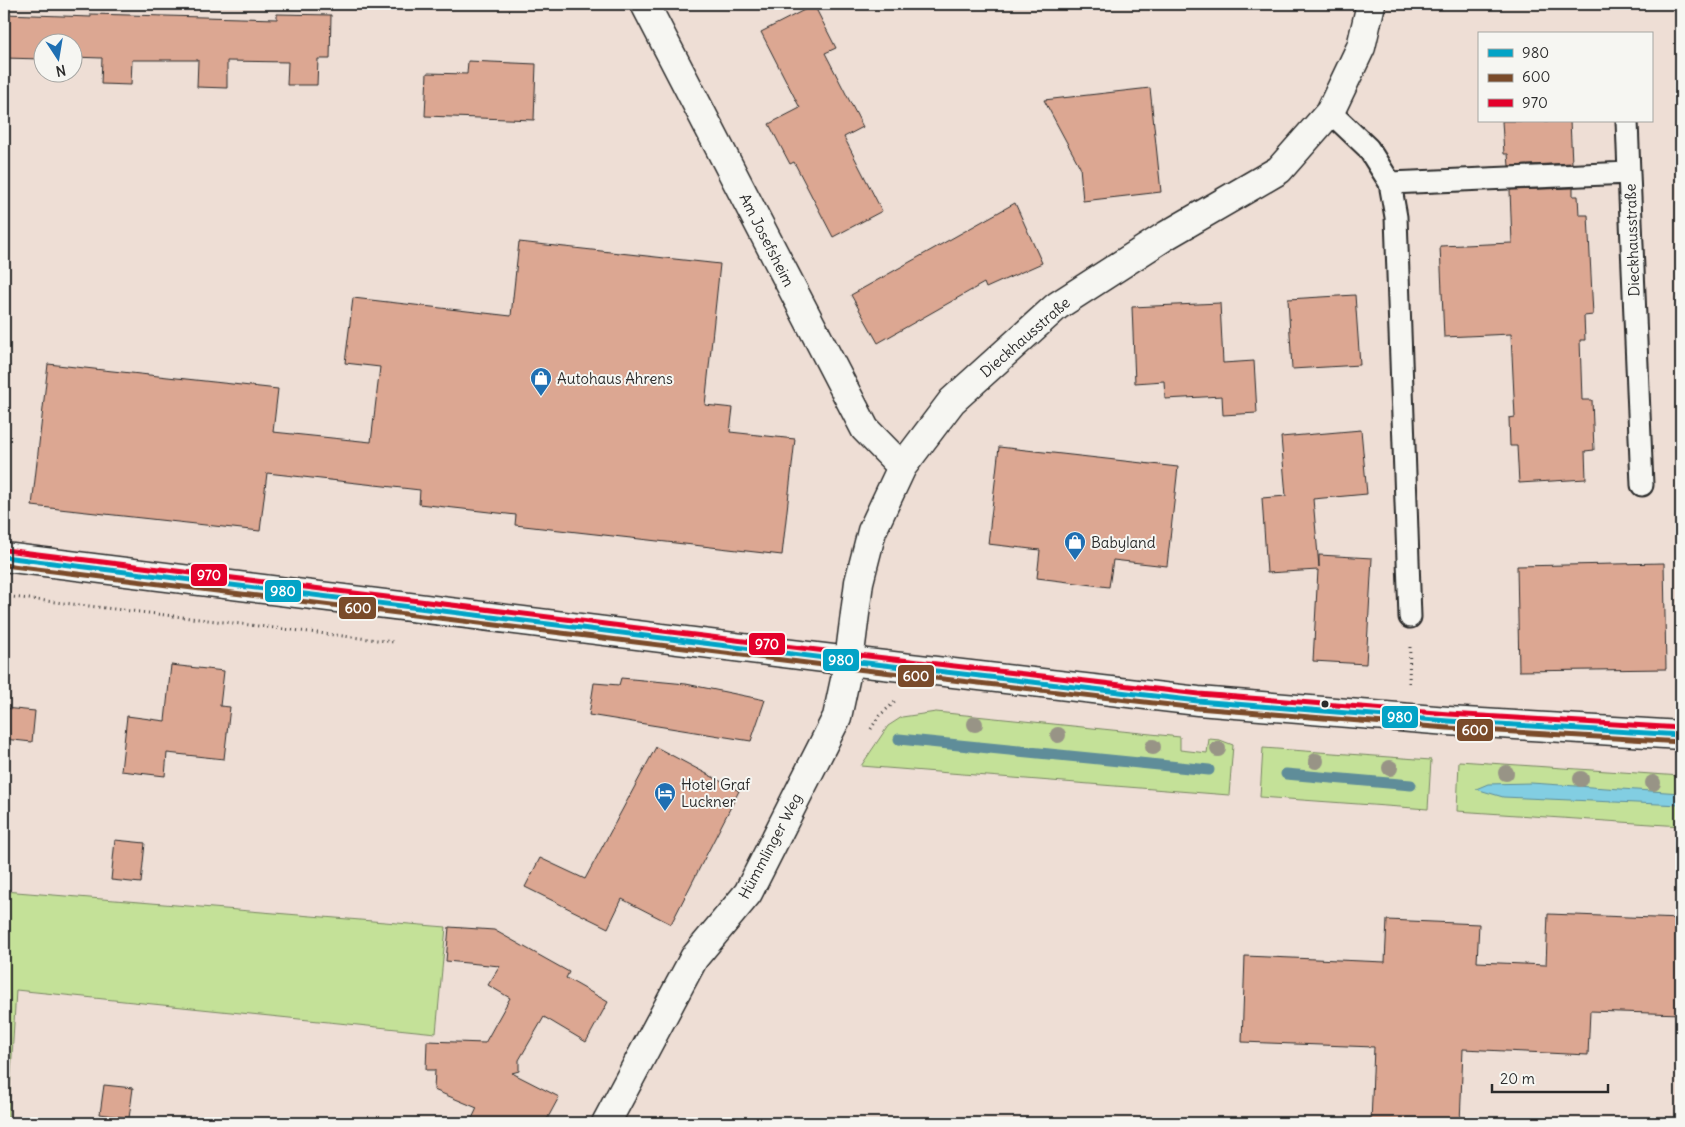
<svg xmlns="http://www.w3.org/2000/svg" width="1685" height="1127" viewBox="0 0 1685 1127" font-family="Delius,sans-serif">
  <style>
    .green { fill: #c4e198; stroke: #788662 }
    .water { fill: #82cee2; stroke: #5f8d99 }
    .lines { fill: none; stroke-linecap: round; stroke-linejoin: round }
    .stream { stroke: #5f8d99; stroke-width: 11 }
    .building { fill: #dca792; stroke: #2b2b2b }
    .lane-casing { stroke: #2b2b2b; stroke-width: 25 }
    .street-casing { stroke: #2b2b2b; stroke-width: 31 }
    .secondary-casing { stroke: #2b2b2b; stroke-width: 31 }
    .path { stroke: #2b2b2b; stroke-width: 3; stroke-dasharray: 1 4; stroke-linecap: butt }
    .lane { stroke: #f6f6f2; stroke-width: 21 }
    .street { stroke: #f6f6f2; stroke-width: 28 }
    .secondary { stroke: #f6f6f2; stroke-width: 28 }
    .bus-1-casing { stroke: #f6f6f2; stroke-width: 9 }
    .bus-2-casing { stroke: #f6f6f2; stroke-width: 9 }
    .bus-3-casing { stroke: #f6f6f2; stroke-width: 9 }
    .bus-1 { stroke: #02a3c6; stroke-width: 5 }
    .bus-2 { stroke: #7a4b2a; stroke-width: 5 }
    .bus-3 { stroke: #e4002b; stroke-width: 5 }
    .tree { fill: #989486 }
    .bus-dot { fill: #2b2b2b; stroke: #f6f6f2; stroke-width: 2 }
    .labels { text-anchor: middle; dominant-baseline: central; stroke-width: 4; stroke-linejoin: round; paint-order: stroke }
    .street-label { font-size: 15px; fill: #2b2b2b; stroke: #f6f6f2 }
    .poi-label { font-size: 15px; fill: #2b2b2b; stroke: #f6f6f2; text-anchor: start }
    .line-badge { stroke: #f6f6f2; stroke-width: 2 }
    .badge-label { font-size: 14px; text-anchor: middle; font-weight: bold; fill: #fff }
  </style>
  <rect width="100%" height="100%" fill="#eeded5"/>
  <filter id="ink" filterUnits="userSpaceOnUse"><feTurbulence type="fractalNoise" baseFrequency=".02" numOctaves="2"/><feDisplacementMap in="SourceGraphic" scale="10" xChannelSelector="R" yChannelSelector="G"/><feConvolveMatrix kernelMatrix="1 2 1 2 8 2 1 2 1" color-interpolation-filters="sRGB"/></filter>
  <g filter="url(#ink)">
    <path class="green" d="M 936,712 L 1180,737 L 1180,750 L 1207,753 L 1209,739 L 1220,740 L 1233,745 L 1229,795 L 861,766 L 888,726 L 902,717 Z
      M 1263,748 L 1431,760 L 1428,809 L 1260,797 Z
      M 1459,761 L 1681,776 L 1681,826 L 1457,811 Z
      M 4,891 L 446,927 L 436,1033 L 16,990 L 8,1123 L 4,1123 Z"/>
    <path class="water" d="M 1531,783 L 1681,793 L 1681,805 L 1503,797 L 1476,789 L 1488,784 Z"/>
    <g class="lines">
      <path class="stream" d="M 899,739 L 1209,770
        M 1286,774 L 1411,785"/>
    </g>
    <path class="building" d="M 814,5 L 836,48 L 825,53 L 863,127 L 844,137 L 882,211 L 833,237 L 794,162 L 790,164 L 769,124 L 800,108 L 761,32 Z
      M 4,14 L 91,17 L 91,14 L 277,19 L 277,14 L 331,15 L 330,59 L 318,59 L 317,85 L 287,85 L 288,62 L 227,61 L 227,88 L 197,87 L 198,60 L 132,60 L 131,85 L 101,84 L 102,58 L 72,57 L 72,42 L 42,42 L 42,59 L 4,58 Z
      M 468,61 L 536,64 L 534,120 L 425,116 L 427,73 L 467,74 Z
      M 1150,88 L 1161,192 L 1083,201 L 1080,167 L 1044,100 Z
      M 1502,121 L 1570,121 L 1572,163 L 1509,166 L 1508,154 L 1504,154 Z
      M 1573,188 L 1573,196 L 1578,196 L 1579,215 L 1588,215 L 1593,315 L 1584,316 L 1585,340 L 1580,340 L 1582,400 L 1592,400 L 1594,450 L 1585,451 L 1586,479 L 1519,483 L 1517,446 L 1510,446 L 1509,418 L 1515,417 L 1511,334 L 1444,337 L 1440,246 L 1512,243 L 1510,190 Z
      M 1015,203 L 1042,263 L 986,288 L 984,283 L 878,343 L 851,295 Z
      M 519,242 L 720,264 L 705,405 L 733,408 L 730,432 L 795,439 L 782,555 L 515,525 L 516,515 L 419,504 L 420,490 L 267,473 L 260,531 L 32,506 L 48,364 L 278,389 L 273,432 L 371,442 L 380,367 L 345,363 L 353,298 L 511,316 Z
      M 1355,295 L 1360,365 L 1292,369 L 1288,299 Z
      M 1220,303 L 1223,363 L 1254,361 L 1257,413 L 1223,415 L 1222,396 L 1165,399 L 1164,381 L 1135,383 L 1132,307 Z
      M 1361,430 L 1367,494 L 1313,499 L 1319,567 L 1319,555 L 1372,558 L 1366,664 L 1313,661 L 1318,570 L 1267,573 L 1262,498 L 1286,496 L 1281,437 Z
      M 999,447 L 1178,467 L 1167,566 L 1113,560 L 1109,587 L 1037,578 L 1040,550 L 988,544 Z
      M 1664,563 L 1666,669 L 1519,671 L 1517,566 Z
      M 171,665 L 224,671 L 220,706 L 230,707 L 224,759 L 167,753 L 165,776 L 121,771 L 127,716 L 165,721 Z
      M 621,678 L 686,684 L 765,700 L 751,741 L 589,715 L 594,683 L 619,685 Z
      M 4,708 L 35,711 L 32,742 L 4,739 Z
      M 656,747 L 739,791 L 671,924 L 622,899 L 608,928 L 525,887 L 540,858 L 585,879 Z
      M 115,840 L 145,843 L 141,883 L 111,880 Z
      M 1548,914 L 1681,919 L 1681,1014 L 1590,1011 L 1588,1055 L 1463,1049 L 1460,1123 L 1371,1123 L 1374,1047 L 1242,1042 L 1245,956 L 1385,962 L 1387,920 L 1479,924 L 1477,962 L 1546,965 Z
      M 449,927 L 494,930 L 569,972 L 566,978 L 608,1002 L 586,1042 L 544,1017 L 519,1060 L 519,1071 L 512,1073 L 559,1097 L 545,1123 L 470,1123 L 477,1108 L 434,1090 L 435,1070 L 426,1070 L 427,1041 L 485,1043 L 510,998 L 488,985 L 500,966 L 446,961 Z
      M 104,1085 L 133,1088 L 129,1118 L 100,1114 Z"/>
    <g class="lines">
      <g class="lane-casing">
        <path id="lane" d="M 1330,112 L 1368,148 L 1390,183 L 1396,217 L 1410,617
          M 1627,121 L 1629,173
          M 1390,183 L 1629,173 L 1642,485"/>
      </g>
      <g class="street-casing">
        <path id="street" d="M 645,4 L 865,429 L 902,467
          M 606,1123 L 694,958 L 748,893 L 837,717 L 849,661 L 859,582 L 872,531 L 902,467 L 952,401 L 1057,306 L 1167,235 L 1279,170 L 1330,112 L 1361,47 L 1371,4"/>
      </g>
      <g class="secondary-casing">
        <path id="secondary" d="M 4,557 L 849,661 L 1198,701 L 1448,721 L 1681,735"/>
      </g>
      <path class="path" d="M 4,596 L 394,642
        M 1409,683 L 1410,647
        M 871,729 L 879,716 L 896,701"/>
      <use href="#lane" class="lane"/>
      <use href="#street" class="street"/>
      <use href="#secondary" class="secondary"/>
      <g class="bus-1-casing">
        <path id="bus-1" d="M 4,557 L 849,661 L 1198,701 L 1448,721 L 1681,735"/>
      </g>
      <g class="bus-2-casing">
        <path id="bus-2" d="M 4,565 L 848,668 L 1197,708 L 1447,728 L 1681,742"/>
      </g>
      <g class="bus-3-casing">
        <path id="bus-3" d="M 5,550 L 850,654 L 1199,694 L 1449,714 L 1681,728"/>
      </g>
      <use href="#bus-1" class="bus-1"/>
      <use href="#bus-2" class="bus-2"/>
      <use href="#bus-3" class="bus-3"/>
    </g>
    <g class="tree">
      <circle cx="975" cy="724" r="8"/>
      <circle cx="1058" cy="735" r="8"/>
      <circle cx="1153" cy="747" r="8"/>
      <circle cx="1218" cy="749" r="8"/>
      <circle cx="1316" cy="761" r="8"/>
      <circle cx="1390" cy="768" r="8"/>
      <circle cx="1506" cy="773" r="8"/>
      <circle cx="1581" cy="779" r="8"/>
      <circle cx="1653" cy="783" r="8"/>
    </g>
  </g>
  <defs>
    <g id="shop-pin" transform="scale(1.125)"><path d="M0 17L-7.5 6A9.5 9.5 0 1 1 7.5 6Z" fill="#1f6fb2" stroke="#f6f6f2"/><path d="M-5-2.5h2.3a2.7 3.5 0 0 1 5.4 0H5L5.5 6h-11ZM-1.5-2.5h3a1.5 2.3 0 0 0-3 0Z" fill="#fff"/></g>
    <g id="hotel-pin" transform="scale(1.125)"><path d="M0 17L-7.5 6A9.5 9.5 0 1 1 7.5 6Z" fill="#1f6fb2" stroke="#f6f6f2"/><path d="M-6-4.5h1.5V1H6V5H4.5V3h-9V5H-6ZM-4 0a1.8 1.8 0 1 1 3.6 0ZM.5 0V-2.5h3Q6-2.5 6 0Z" fill="#fff"/></g>
  </defs>
  <g fill-rule="evenodd">
    <use href="#shop-pin" x="541" y="378"/>
    <use href="#shop-pin" x="1075" y="542"/>
    <use href="#hotel-pin" x="665" y="793"/>
  </g>
  <circle class="bus-dot" cx="1325" cy="704" r="4.5"/>
  <g class="labels">
    <g class="street-label">
      <text transform="translate(767 240) rotate(63)">Am Josefsheim</text>
      <text transform="translate(1632 240) rotate(-92)">Dieckhausstraße</text>
      <text transform="translate(1025 337) rotate(-41)">Dieckhausstraße</text>
      <text transform="translate(770 846) rotate(-62)">Hümmlinger Weg</text>
    </g>
    <g class="poi-label">
      <text x="557" y="378">Autohaus Ahrens</text>
      <text x="1091" y="542">Babyland</text>
      <text x="681" y="784">Hotel Graf<tspan x="681" dy="17">Luckner</tspan></text>
    </g>
  </g>
  <g class="line-badge">
    <rect x="190" y="563" width="38" height="24" rx="5" fill="#e4002b"/>
    <rect x="264" y="579" width="38" height="24" rx="5" fill="#02a3c6"/>
    <rect x="338" y="596" width="39" height="24" rx="5" fill="#7a4b2a"/>
    <rect x="748" y="632" width="38" height="24" rx="5" fill="#e4002b"/>
    <rect x="822" y="648" width="38" height="24" rx="5" fill="#02a3c6"/>
    <rect x="897" y="664" width="38" height="24" rx="5" fill="#7a4b2a"/>
    <rect x="1381" y="705" width="38" height="24" rx="5" fill="#02a3c6"/>
    <rect x="1456" y="718" width="38" height="24" rx="5" fill="#7a4b2a"/>
  </g>
  <g class="badge-label">
    <text x="209" y="580">970</text>
    <text x="283" y="596">980</text>
    <text x="358" y="613">600</text>
    <text x="767" y="649">970</text>
    <text x="841" y="665">980</text>
    <text x="916" y="681">600</text>
    <text x="1400" y="722">980</text>
    <text x="1475" y="735">600</text>
  </g>
  <rect width="1685" height="1127" fill="none" stroke="#f6f6f2" stroke-width="20"/>
  <rect x="10" y="10" width="1665" height="1107" fill="none" stroke="#2b2b2b" stroke-width="2" filter="url(#ink)"/>
  <rect x="1478" y="32" width="175" height="90" fill="#f6f6f2" stroke="#a5a5a2"/>
  <rect x="1488" y="49" width="25" height="8" fill="#02a3c6" stroke="#a5a5a2"/>
  <text x="1522" y="58" font-size="15" fill="#2b2b2b">980</text>
  <rect x="1488" y="74" width="25" height="8" fill="#7a4b2a" stroke="#a5a5a2"/>
  <text x="1522" y="82" font-size="15" fill="#2b2b2b">600</text>
  <rect x="1488" y="99" width="25" height="8" fill="#e4002b" stroke="#a5a5a2"/>
  <text x="1522" y="108" font-size="15" fill="#2b2b2b">970</text>
  <g transform="translate(58 58) rotate(168)"><circle r="24" fill="#f6f6f2" stroke="#a5a5a2"/>
  <path d="M0-4L9 19L0 12L-9 19Z" fill="#1f6fb2"/>
  <text y="-8" font-size="14" font-weight="bold" text-anchor="middle" fill="#2b2b2b">N</text>
  </g>
  <path d="M1492 1084v8h116v-8" fill="none" stroke="#2b2b2b" stroke-width="2.5"/>
  <text x="1500" y="1084" font-size="15" fill="#2b2b2b" stroke="#f6f6f2" stroke-width="4" paint-order="stroke">20 m</text>
</svg>
